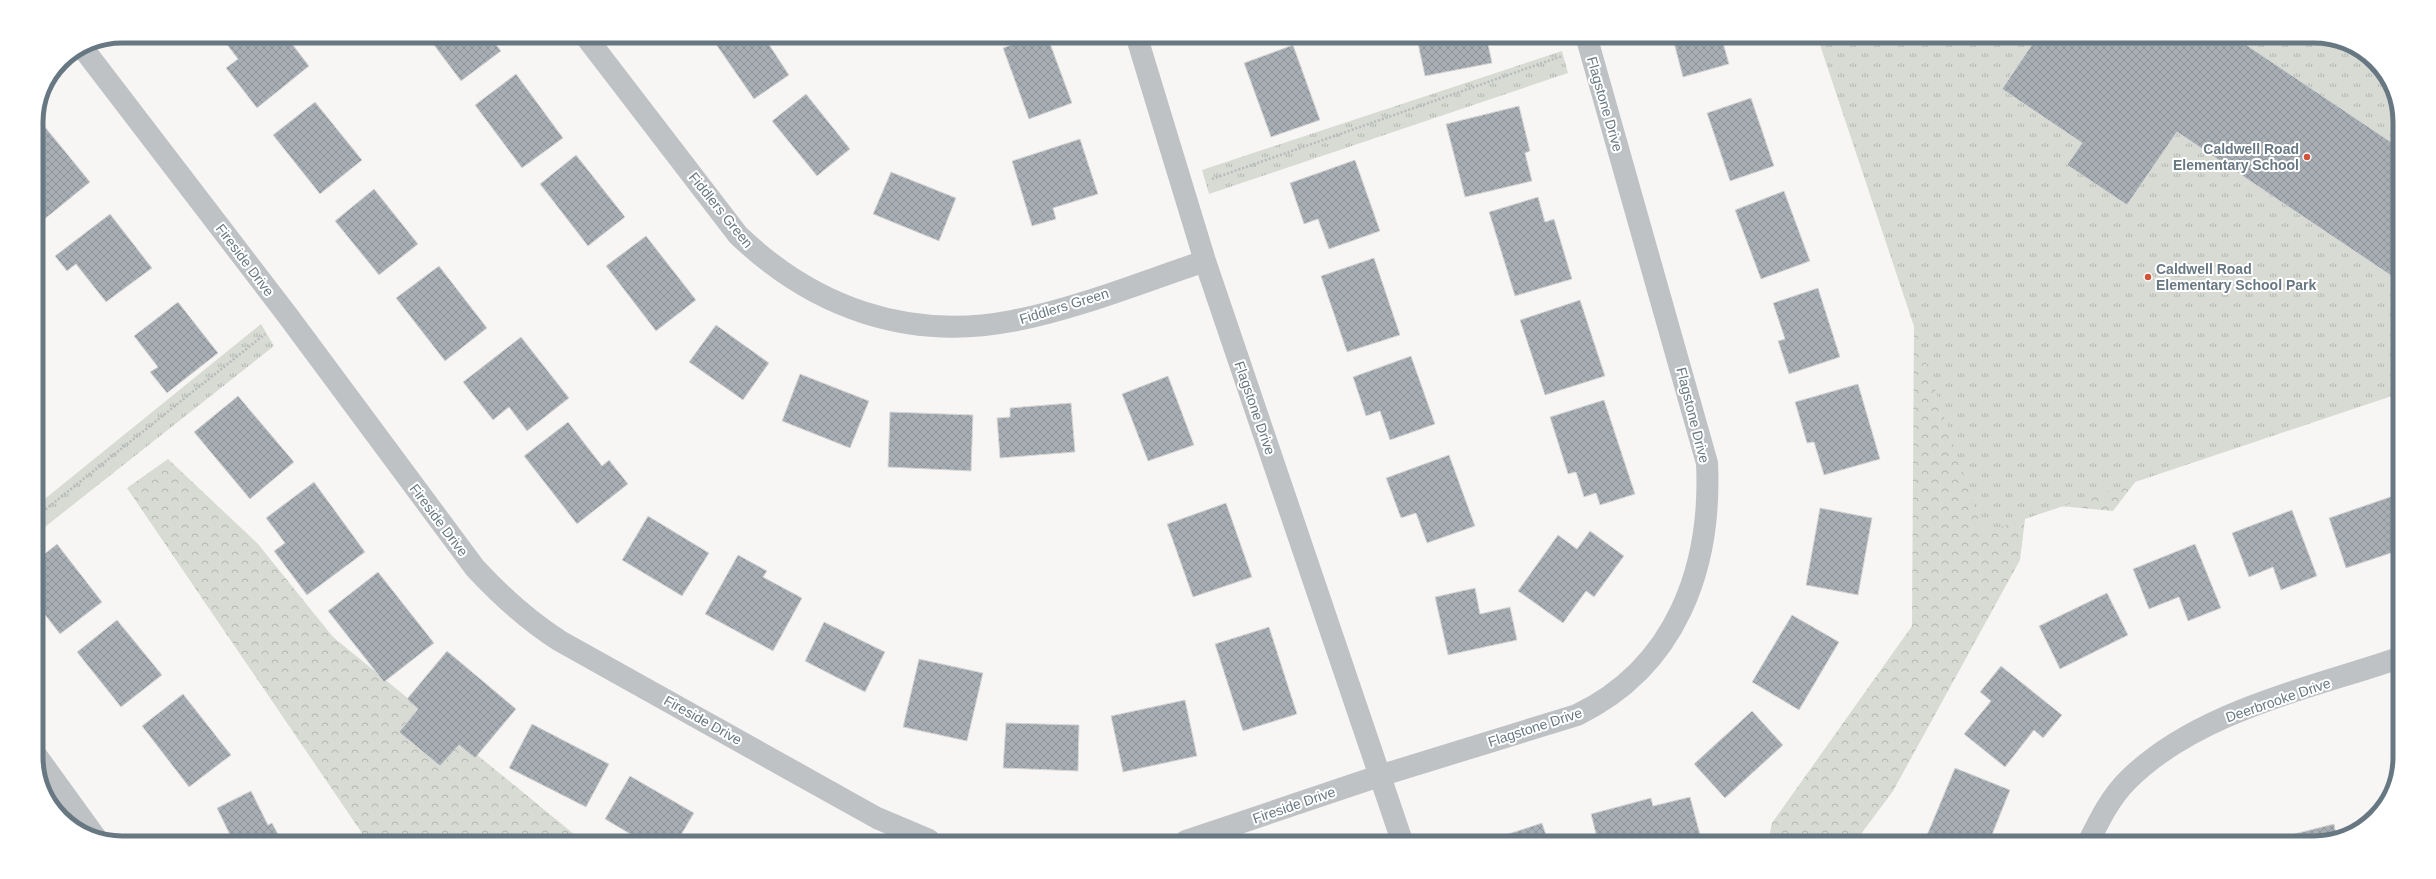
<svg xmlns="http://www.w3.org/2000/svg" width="2436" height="879" viewBox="0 0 2436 879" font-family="Arial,sans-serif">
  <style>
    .forest { fill: url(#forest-crowns) }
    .park { fill: url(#park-tufts) }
    .building { fill: url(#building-cross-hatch); stroke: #d8d8d6 }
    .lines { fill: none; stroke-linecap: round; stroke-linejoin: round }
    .path { stroke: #b8bbbd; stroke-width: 2.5; stroke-dasharray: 2 2; stroke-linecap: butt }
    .street { stroke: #bec2c5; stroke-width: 22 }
    .poi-dot { fill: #d35338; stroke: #fff; stroke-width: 1.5 }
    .labels { text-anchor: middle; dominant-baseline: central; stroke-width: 4; stroke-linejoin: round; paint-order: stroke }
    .street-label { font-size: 14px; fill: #687882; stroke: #fff }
    .poi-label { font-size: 14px; font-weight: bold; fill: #687882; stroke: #fff; text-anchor: end }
    .rim { fill: none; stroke: #687882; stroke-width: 5 }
  </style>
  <defs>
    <pattern id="forest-crowns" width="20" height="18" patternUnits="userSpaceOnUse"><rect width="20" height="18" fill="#d7dbd3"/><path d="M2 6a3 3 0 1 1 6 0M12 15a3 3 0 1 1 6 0" fill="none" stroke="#b2b6b1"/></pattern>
    <pattern id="park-tufts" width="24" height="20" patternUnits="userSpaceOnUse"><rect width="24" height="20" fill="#d7dbd3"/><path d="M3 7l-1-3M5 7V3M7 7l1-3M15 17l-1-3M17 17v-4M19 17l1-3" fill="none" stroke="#b2b6b1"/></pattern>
    <pattern id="building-cross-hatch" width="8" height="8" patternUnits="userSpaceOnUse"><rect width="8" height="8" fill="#a8afb4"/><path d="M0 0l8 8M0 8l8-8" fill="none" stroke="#8d9398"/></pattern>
  </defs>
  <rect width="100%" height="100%" fill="#f7f6f4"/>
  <path class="forest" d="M 1914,325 L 2152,460 L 2113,511 L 2027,503 L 2020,560 L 1893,791 L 1855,842 L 1768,842 L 1772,823 L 1912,626 Z
    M 168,459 L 258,544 L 333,637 L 580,839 L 366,839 L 127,488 Z"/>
  <path class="park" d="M 1818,39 L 2341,41 L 2382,70 L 2400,116 L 2398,394 L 1983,533 Z
    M 1562,51 L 1568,73 L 1209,194 L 1202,170 Z
    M 261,324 L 274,346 L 36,534 L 36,506 Z"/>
  <path class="building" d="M 224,36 L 286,36 L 309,66 L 257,108 L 226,68 L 238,59 L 222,38 Z
    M 428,37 L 490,37 L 501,51 L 461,81 Z
    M 711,37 L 764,37 L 789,75 L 754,99 Z
    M 1030,38 L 1048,38 L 1072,103 L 1029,119 L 1003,48 Z
    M 1417,39 L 1487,39 L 1492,63 L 1425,76 Z
    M 1673,39 L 1722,39 L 1729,64 L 1683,77 Z
    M 2035,40 L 2239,40 L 2400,148 L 2399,281 L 2177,132 L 2127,205 L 2067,165 L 2082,143 L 2002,89 Z
    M 1293,45 L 1320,120 L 1271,137 L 1244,63 Z
    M 516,74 L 563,138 L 522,168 L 475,105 Z
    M 806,94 L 850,149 L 817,176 L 772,121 Z
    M 1751,98 L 1774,166 L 1730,181 L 1707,113 Z
    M 315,102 L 362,160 L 320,194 L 273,135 Z
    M 1519,106 L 1530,151 L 1525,153 L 1532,181 L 1465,197 L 1446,124 Z
    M 36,116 L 90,182 L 36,226 Z
    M 1080,139 L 1098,194 L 1053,208 L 1056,219 L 1032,226 L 1012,161 Z
    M 576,155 L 625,217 L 588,246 L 540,184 Z
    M 1355,160 L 1380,231 L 1329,249 L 1318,219 L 1304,224 L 1290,183 Z
    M 891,172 L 956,198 L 939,241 L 873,214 Z
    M 374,189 L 418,244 L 379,275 L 335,221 Z
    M 1784,191 L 1810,261 L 1761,279 L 1735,210 Z
    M 1538,197 L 1545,222 L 1554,219 L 1572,279 L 1515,296 L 1489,212 Z
    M 110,214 L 152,268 L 106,302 L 76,264 L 67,271 L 55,256 Z
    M 646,236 L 696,300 L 656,331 L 606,266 Z
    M 1374,258 L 1400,335 L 1347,352 L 1321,276 Z
    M 439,266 L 487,328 L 445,361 L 396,298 Z
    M 1818,288 L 1840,357 L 1789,374 L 1778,341 L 1785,339 L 1773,303 Z
    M 1580,300 L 1605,376 L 1545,395 L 1520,320 Z
    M 178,302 L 218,353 L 167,393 L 150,372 L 158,367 L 134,336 Z
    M 716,325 L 769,363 L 743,400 L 689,362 Z
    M 521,337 L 569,398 L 527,431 L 509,407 L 493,420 L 463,382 Z
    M 1411,356 L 1435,424 L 1390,440 L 1380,411 L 1366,416 L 1353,377 Z
    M 800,374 L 869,401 L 850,448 L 782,421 Z
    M 1168,376 L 1194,445 L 1148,461 L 1122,394 Z
    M 1858,384 L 1880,459 L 1824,475 L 1814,442 L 1807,443 L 1795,402 Z
    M 238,396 L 294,462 L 250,499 L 194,432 Z
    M 1604,400 L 1635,494 L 1600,505 L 1596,493 L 1584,497 L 1576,472 L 1568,474 L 1550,417 Z
    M 1071,403 L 1075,452 L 1000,458 L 997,418 L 1010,417 L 1010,408 Z
    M 890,412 L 973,415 L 971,471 L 888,467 Z
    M 568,422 L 602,466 L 609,460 L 628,484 L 577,524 L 524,456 Z
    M 1449,455 L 1475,526 L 1427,543 L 1416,513 L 1401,518 L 1386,478 Z
    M 314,482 L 365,552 L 307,595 L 274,551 L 285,543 L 266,518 Z
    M 2393,496 L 2397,507 L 2397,551 L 2346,568 L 2329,518 Z
    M 1226,503 L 1252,577 L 1193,597 L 1167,524 Z
    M 1820,508 L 1872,518 L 1858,595 L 1806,585 Z
    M 2292,510 L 2317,576 L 2281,590 L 2273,567 L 2249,577 L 2232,533 Z
    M 648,516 L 709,553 L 682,596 L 622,560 Z
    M 1590,531 L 1624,556 L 1594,597 L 1586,591 L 1563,623 L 1518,591 L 1558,535 L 1577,549 Z
    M 57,544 L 102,602 L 60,634 L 36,603 L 36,561 Z
    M 2195,544 L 2221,608 L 2188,621 L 2179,597 L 2149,609 L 2133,569 Z
    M 738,555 L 767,571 L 763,577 L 802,598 L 773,651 L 705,614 Z
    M 378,572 L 434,643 L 384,682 L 328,611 Z
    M 1475,588 L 1480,614 L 1510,607 L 1517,640 L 1448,655 L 1435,597 Z
    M 2107,593 L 2128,635 L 2060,669 L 2039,626 Z
    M 1792,615 L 1839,642 L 1799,710 L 1752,682 Z
    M 117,620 L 162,675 L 121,707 L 77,652 Z
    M 824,622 L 885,652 L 865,692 L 805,661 Z
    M 1269,627 L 1297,714 L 1243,731 L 1215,644 Z
    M 447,651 L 516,709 L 475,758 L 459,745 L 440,766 L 399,732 L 418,709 L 407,699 Z
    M 919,659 L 983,673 L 967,741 L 903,727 Z
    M 2001,666 L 2062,715 L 2043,738 L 2034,730 L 2005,767 L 1964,734 L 1991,701 L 1980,692 Z
    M 183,694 L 231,755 L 189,787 L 142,726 Z
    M 1185,700 L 1197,756 L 1123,772 L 1111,716 Z
    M 1752,711 L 1783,745 L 1725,798 L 1694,764 Z
    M 1006,723 L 1079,725 L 1078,771 L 1003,768 Z
    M 532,724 L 609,764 L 586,807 L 509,768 Z
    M 1955,768 L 2010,790 L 1989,842 L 1925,840 Z
    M 630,776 L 694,813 L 678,840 L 630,840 L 632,835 L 605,819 Z
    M 251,791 L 268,825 L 272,823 L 279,836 L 274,839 L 232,839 L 217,808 Z
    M 1690,797 L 1702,842 L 1598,842 L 1591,814 L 1651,798 L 1653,806 Z
    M 1542,823 L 1548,841 L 1497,841 L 1496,838 Z
    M 2334,824 L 2336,835 L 2314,843 L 2296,843 L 2294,834 Z"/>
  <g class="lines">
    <path class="path" d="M 1212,179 L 1562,56
      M 36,517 L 265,334"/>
    <path class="street" d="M 586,37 L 738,235 C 813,307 907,341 1012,321 C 1076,309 1142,282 1205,261
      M 1137,38 L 1205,261 L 1402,841
      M 82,47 L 288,316 L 475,568 C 501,596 527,620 560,641 L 877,818 L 929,840
      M 36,755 L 96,838
      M 1186,841 L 1379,776 L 1577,715 C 1676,667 1712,568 1707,463 L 1587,39
      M 2088,843 C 2099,821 2110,798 2127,781 C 2195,712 2308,689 2396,659"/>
  </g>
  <g class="poi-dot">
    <circle cx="2307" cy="157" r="4"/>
    <circle cx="2148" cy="277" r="4"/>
  </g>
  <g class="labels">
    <g class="street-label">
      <text transform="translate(1605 104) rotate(74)">Flagstone Drive</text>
      <text transform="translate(721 210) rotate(51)">Fiddlers Green</text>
      <text transform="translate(245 260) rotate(53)">Fireside Drive</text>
      <text transform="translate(1064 306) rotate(-17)">Fiddlers Green</text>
      <text transform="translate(1255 408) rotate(71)">Flagstone Drive</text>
      <text transform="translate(1693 415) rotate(76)">Flagstone Drive</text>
      <text transform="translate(439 520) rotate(53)">Fireside Drive</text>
      <text transform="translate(2278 700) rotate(-19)">Deerbrooke Drive</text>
      <text transform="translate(703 720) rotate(29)">Fireside Drive</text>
      <text transform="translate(1535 727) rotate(-18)">Flagstone Drive</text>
      <text transform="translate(1294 805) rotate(-19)">Fireside Drive</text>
    </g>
    <g class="poi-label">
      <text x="2299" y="149">Caldwell Road<tspan x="2299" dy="16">Elementary School</tspan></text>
      <text x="2156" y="269" text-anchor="start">Caldwell Road<tspan x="2156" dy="16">Elementary School Park</tspan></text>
    </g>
  </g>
  <path d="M0 0H2436V879H0ZM122 43H2314A79 79 0 0 1 2393 122V757A79 79 0 0 1 2314 836H122A79 79 0 0 1 43 757V122A79 79 0 0 1 122 43Z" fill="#fff" fill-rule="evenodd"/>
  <path class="rim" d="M122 43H2314A79 79 0 0 1 2393 122V757A79 79 0 0 1 2314 836H122A79 79 0 0 1 43 757V122A79 79 0 0 1 122 43Z"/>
</svg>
